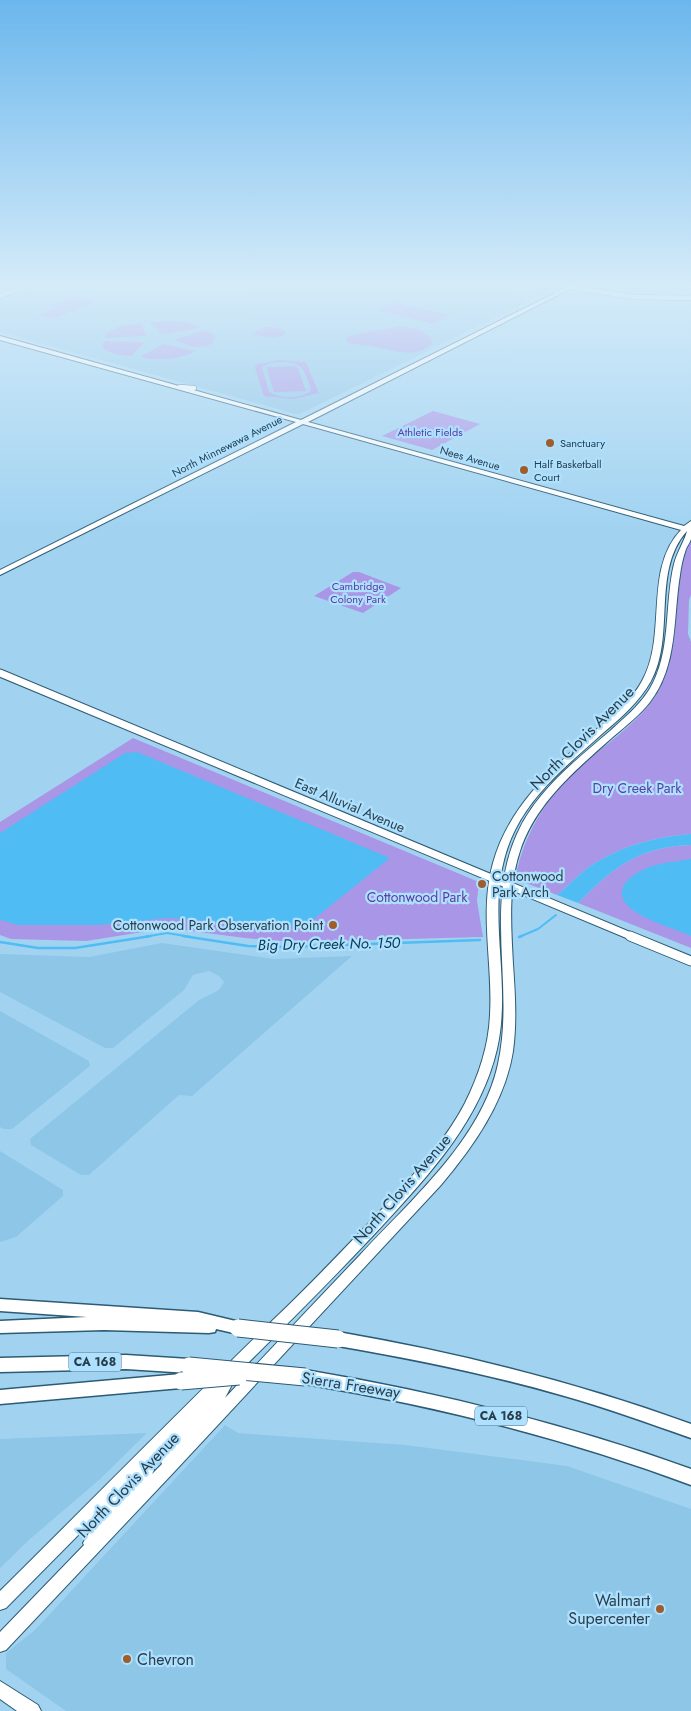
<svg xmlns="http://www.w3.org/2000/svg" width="691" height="1711" viewBox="0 0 691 1711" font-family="Jost,sans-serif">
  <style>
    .built { fill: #8ec6e7 }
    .green { fill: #aa96e6; fill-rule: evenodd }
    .water { fill: #50bcf4 }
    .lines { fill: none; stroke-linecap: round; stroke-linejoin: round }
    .stream-far1 { stroke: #50bcf4; stroke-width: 2 }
    .stream { stroke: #50bcf4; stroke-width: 2.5 }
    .minor-far2-casing { stroke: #2c5b75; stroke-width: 5.5 }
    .minor-far1-casing { stroke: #2c5b75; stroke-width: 9 }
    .minor-casing { stroke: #2c5b75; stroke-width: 11 }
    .major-casing { stroke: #2c5b75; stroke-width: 2 }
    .highway-casing { stroke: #2c5b75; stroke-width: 3 }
    .minor-far2 { stroke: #fff; stroke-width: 4.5 }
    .minor-far1 { stroke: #fff; stroke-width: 7 }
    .minor { stroke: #fff; stroke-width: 9 }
    .major { fill: #fff; fill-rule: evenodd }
    .highway { fill: #fff; fill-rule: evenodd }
    .highway-bridge-casing { stroke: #2c5b75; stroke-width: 19; stroke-linecap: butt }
    .highway-bridge { stroke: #fff; stroke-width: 17 }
    .poi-dot { fill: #a05d2b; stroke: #aee0ff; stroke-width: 2 }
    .labels { text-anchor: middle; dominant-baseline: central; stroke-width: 4.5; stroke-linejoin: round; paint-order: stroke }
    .far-park-label { font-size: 11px; fill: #5d3ba0; stroke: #aee0ff }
    .far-poi-label { font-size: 11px; fill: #293e4a; stroke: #aee0ff; text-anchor: start }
    .far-street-label { font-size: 11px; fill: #293e4a; stroke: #aee0ff }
    .shield { fill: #aee0ff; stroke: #516f80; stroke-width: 1 }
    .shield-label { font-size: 12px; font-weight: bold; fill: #293e4a }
    .park-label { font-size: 14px; fill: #5d3ba0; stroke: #aee0ff }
    .street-label { font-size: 14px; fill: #293e4a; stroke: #aee0ff }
    .poi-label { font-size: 14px; fill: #293e4a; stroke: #aee0ff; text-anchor: start }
    .water-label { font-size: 15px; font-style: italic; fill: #0a3950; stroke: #aee0ff }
    .near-street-label { font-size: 16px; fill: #293e4a; stroke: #aee0ff }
    .near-poi-label { font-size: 16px; fill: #293e4a; stroke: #aee0ff; text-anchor: end }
  </style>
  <rect width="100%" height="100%" fill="#a1d3f1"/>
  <path class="built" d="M 33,287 L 557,287 L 300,414 L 296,414 L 0,332 L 0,299 Z
    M 162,943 L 274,959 L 352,956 L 192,1096 L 179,1095 L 89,1175 L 81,1175 L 31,1145 L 30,1139 L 199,1000 L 219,990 L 224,982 L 219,976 L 209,971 L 193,975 L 184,990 L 113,1048 L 105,1048 L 0,992 L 0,954 L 89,957 Z
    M 0,1011 L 89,1061 L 90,1066 L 12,1129 L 4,1129 L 0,1127 Z
    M 0,1151 L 63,1190 L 63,1196 L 16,1237 L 0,1242 Z
    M 225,1425 L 238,1433 L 405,1445 L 567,1466 L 691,1509 L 691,1711 L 66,1711 L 6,1669 L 6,1653 L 35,1630 Z
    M 147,1433 L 99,1480 L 30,1539 L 0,1568 L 0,1439 Z"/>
  <path class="green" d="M 75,297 L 97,302 L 53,319 L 38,315 L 56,308 L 51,305 Z
    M 394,303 L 451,315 L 433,324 L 376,310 Z
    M 163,321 L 188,322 L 200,328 L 166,334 L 163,334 L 149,323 Z
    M 141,323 L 147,336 L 144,336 L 105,338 L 106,334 L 120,326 Z
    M 403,326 L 420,330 L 431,338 L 432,343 C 416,360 395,350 376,347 C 365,345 357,345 346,342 L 347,337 C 365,331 384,330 403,326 Z
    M 266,327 L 279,328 L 286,333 C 276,341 265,337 253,334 L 253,333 Z
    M 205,330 L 213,334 L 215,338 L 214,342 C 200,352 188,345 174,340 Z
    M 104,341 L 142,342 L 144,343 L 131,356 C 121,355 109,355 102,346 Z
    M 163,344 L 196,351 C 179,360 158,361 140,357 Z
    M 279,360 L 306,362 L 319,393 L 293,399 L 264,396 L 254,365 ZM 283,362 C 304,363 304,371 311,388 L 310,392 C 298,399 280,399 269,392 L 262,367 L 270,363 Z
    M 297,366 L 306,391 L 274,392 L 266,367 Z
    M 433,411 L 480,424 L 432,450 L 382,436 Z
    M 691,541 L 691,595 L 689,600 L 688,634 L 691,642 L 691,834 C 655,837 620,846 589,867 C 578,875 568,886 557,895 L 521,881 L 516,875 C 527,821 560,779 605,746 C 622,733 647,711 658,692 C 675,661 675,624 679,589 C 681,572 682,556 691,541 Z
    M 353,572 L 359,572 L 401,588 L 363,613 L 314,596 Z
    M 133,738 L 479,882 L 477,901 L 483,937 L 294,942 L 245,938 L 168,928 L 86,941 L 11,939 L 0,935 L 0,822 Z
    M 691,845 L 691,948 L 578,903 C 614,867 638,847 691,845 Z"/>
  <path class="water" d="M 137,752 L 390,858 L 304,927 L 167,918 L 100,925 L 18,925 L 0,920 L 0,833 L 125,753 Z
    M 691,834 L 691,845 C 638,847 614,867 578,903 L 557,895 C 568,886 578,875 589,867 C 620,846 655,837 691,834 Z
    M 691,859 L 691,936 C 673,928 650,922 634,911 C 605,890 634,871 656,865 C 667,862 680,861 691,859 Z"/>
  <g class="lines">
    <path class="stream-far1" d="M 144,937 L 167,933 L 191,937
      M 519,937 L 538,929 L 556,915"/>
    <path class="stream" d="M 183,936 L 248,946 L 285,947 L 480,940
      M 519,937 L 522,936
      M 0,942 L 38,948 L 75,948 L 151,936"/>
    <g class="minor-far2-casing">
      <path id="minor-far2" d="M 570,287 L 634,297 L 691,298
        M 0,296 L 24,287
        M 180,387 L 194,388"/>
    </g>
    <g class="minor-far1-casing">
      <path id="minor-far1" d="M 0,673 L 633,937"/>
    </g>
    <g class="minor-casing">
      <path id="minor" d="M 630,936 L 691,961"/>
    </g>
    <g class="major-casing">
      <path id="major" d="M 567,287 L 574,287 L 308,422 L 684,526 L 691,521 C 691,526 691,533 691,539 C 690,543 687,546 686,549 C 683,558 681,566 680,575 C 673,618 678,666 650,702 C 640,715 627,725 614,736 C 577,769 536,802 520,851 C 508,887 511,926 513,964 C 515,993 517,1022 513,1051 C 505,1102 473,1147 441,1185 L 175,1471 L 6,1650 L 0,1652 L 0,1632 L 84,1545 L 83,1543 L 102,1511 L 6,1608 L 0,1610 L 0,1591 C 91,1501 180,1410 273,1320 C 311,1284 347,1246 384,1207 C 413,1175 445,1142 465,1103 C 479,1075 489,1045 490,1014 C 493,964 479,912 493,863 C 509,805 554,767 597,729 C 613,715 632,700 642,681 C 668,635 643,570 681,530 L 303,424 L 0,575 L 0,570 L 296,422 L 0,340 L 0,336 L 301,420 ZM 687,531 C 685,540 677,552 674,564 C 664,604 672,653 649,690 C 639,706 624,718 610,731 C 575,761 536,791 517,834 C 484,907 515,988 498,1064 C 482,1139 410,1201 360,1255 C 315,1302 270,1350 225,1398 L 235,1379 L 234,1377 C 284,1327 335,1277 383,1225 C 430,1174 481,1119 497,1049 C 514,976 480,900 515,830 C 535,790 571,762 603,733 C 621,718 639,702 651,681 C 676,636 651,571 687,531 ZM 161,1451 L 159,1457 L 162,1464 L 152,1474 L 154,1470 L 150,1463 Z
        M 0,1681 L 38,1705 L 41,1711 L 17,1711 L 0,1699 Z"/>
    </g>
    <g class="highway-casing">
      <path id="highway" d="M 0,1299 L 198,1312 L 244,1323 L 246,1328 L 244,1333 L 238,1334 L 216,1329 L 215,1332 L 209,1333 L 104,1330 L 0,1333 L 0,1321 L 87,1317 L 0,1311 Z
        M 338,1332 C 459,1353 576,1382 691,1424 L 691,1438 C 648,1423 605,1407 561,1395 C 488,1374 413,1359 338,1346 L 332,1344 L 330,1339 L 332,1334 Z
        M 126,1355 L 189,1359 L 195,1361 L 197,1366 L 195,1371 L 189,1373 L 126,1369 L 0,1372 L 0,1358 Z
        M 305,1370 C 437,1392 565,1424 691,1469 L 691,1485 C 565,1438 437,1406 305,1384 L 299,1382 L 297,1377 L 299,1372 Z
        M 181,1374 L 187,1376 L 189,1381 L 187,1386 L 181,1388 L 0,1404 L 0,1390 Z"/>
    </g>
    <use href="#minor-far2" class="minor-far2"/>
    <use href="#minor-far1" class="minor-far1"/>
    <use href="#minor" class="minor"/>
    <use href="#major" class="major"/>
    <use href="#highway" class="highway"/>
    <g class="highway-bridge-casing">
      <path id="highway-bridge" d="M 238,1328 L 338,1339
        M 189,1366 L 305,1377
        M 181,1381 L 239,1376"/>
    </g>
    <use href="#highway-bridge" class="highway-bridge"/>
  </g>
  <linearGradient id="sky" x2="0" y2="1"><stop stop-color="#6bb7ed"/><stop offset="0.54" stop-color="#d5ebf9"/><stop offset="1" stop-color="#d5ebf9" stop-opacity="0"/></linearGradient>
  <rect width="691" height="527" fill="url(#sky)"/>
  <g class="poi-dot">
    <circle cx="550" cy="443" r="5"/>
    <circle cx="524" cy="470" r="5"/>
    <circle cx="482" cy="884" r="5"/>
    <circle cx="333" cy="925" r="5"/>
    <circle cx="660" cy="1609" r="5"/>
    <circle cx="127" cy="1659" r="5"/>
  </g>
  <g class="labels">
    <g class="far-park-label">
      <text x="430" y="432">Athletic Fields</text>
      <text x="358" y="586">Cambridge<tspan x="358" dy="13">Colony Park</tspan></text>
    </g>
    <g class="far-poi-label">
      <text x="560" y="443">Sanctuary</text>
      <text x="534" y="464">Half Basketball<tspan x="534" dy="13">Court</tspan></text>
    </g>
    <g class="far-street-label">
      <text transform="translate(227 446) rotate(-27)">North Minnewawa Avenue</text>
      <text transform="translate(470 458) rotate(16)">Nees Avenue</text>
    </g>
    <g class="shield">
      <rect x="69" y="1352.5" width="52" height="19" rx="4"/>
      <rect x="475" y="1406.5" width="52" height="19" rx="4"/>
    </g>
    <g class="shield-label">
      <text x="95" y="1362">CA 168</text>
      <text x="501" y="1416">CA 168</text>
    </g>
    <g class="park-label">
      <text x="637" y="788">Dry Creek Park</text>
      <text x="417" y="897">Cottonwood Park</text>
    </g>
    <g class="street-label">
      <text transform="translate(350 805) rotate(23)">East Alluvial Avenue</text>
    </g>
    <g class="poi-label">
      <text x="492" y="876">Cottonwood<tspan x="492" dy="16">Park Arch</tspan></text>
      <text x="323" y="925" text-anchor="end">Cottonwood Park Observation Point</text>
    </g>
    <g class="water-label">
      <text transform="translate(329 944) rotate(-1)">Big Dry Creek No. 150</text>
    </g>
    <g class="near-street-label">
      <text transform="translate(582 738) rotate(-45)">North Clovis Avenue</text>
      <text transform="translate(402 1189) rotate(-49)">North Clovis Avenue</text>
      <text transform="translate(351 1385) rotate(9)">Sierra Freeway</text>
      <text transform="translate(128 1485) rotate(-46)">North Clovis Avenue</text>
    </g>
    <g class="near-poi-label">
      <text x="650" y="1600">Walmart<tspan x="650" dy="18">Supercenter</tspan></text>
      <text x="137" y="1659" text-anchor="start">Chevron</text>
    </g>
  </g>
</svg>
